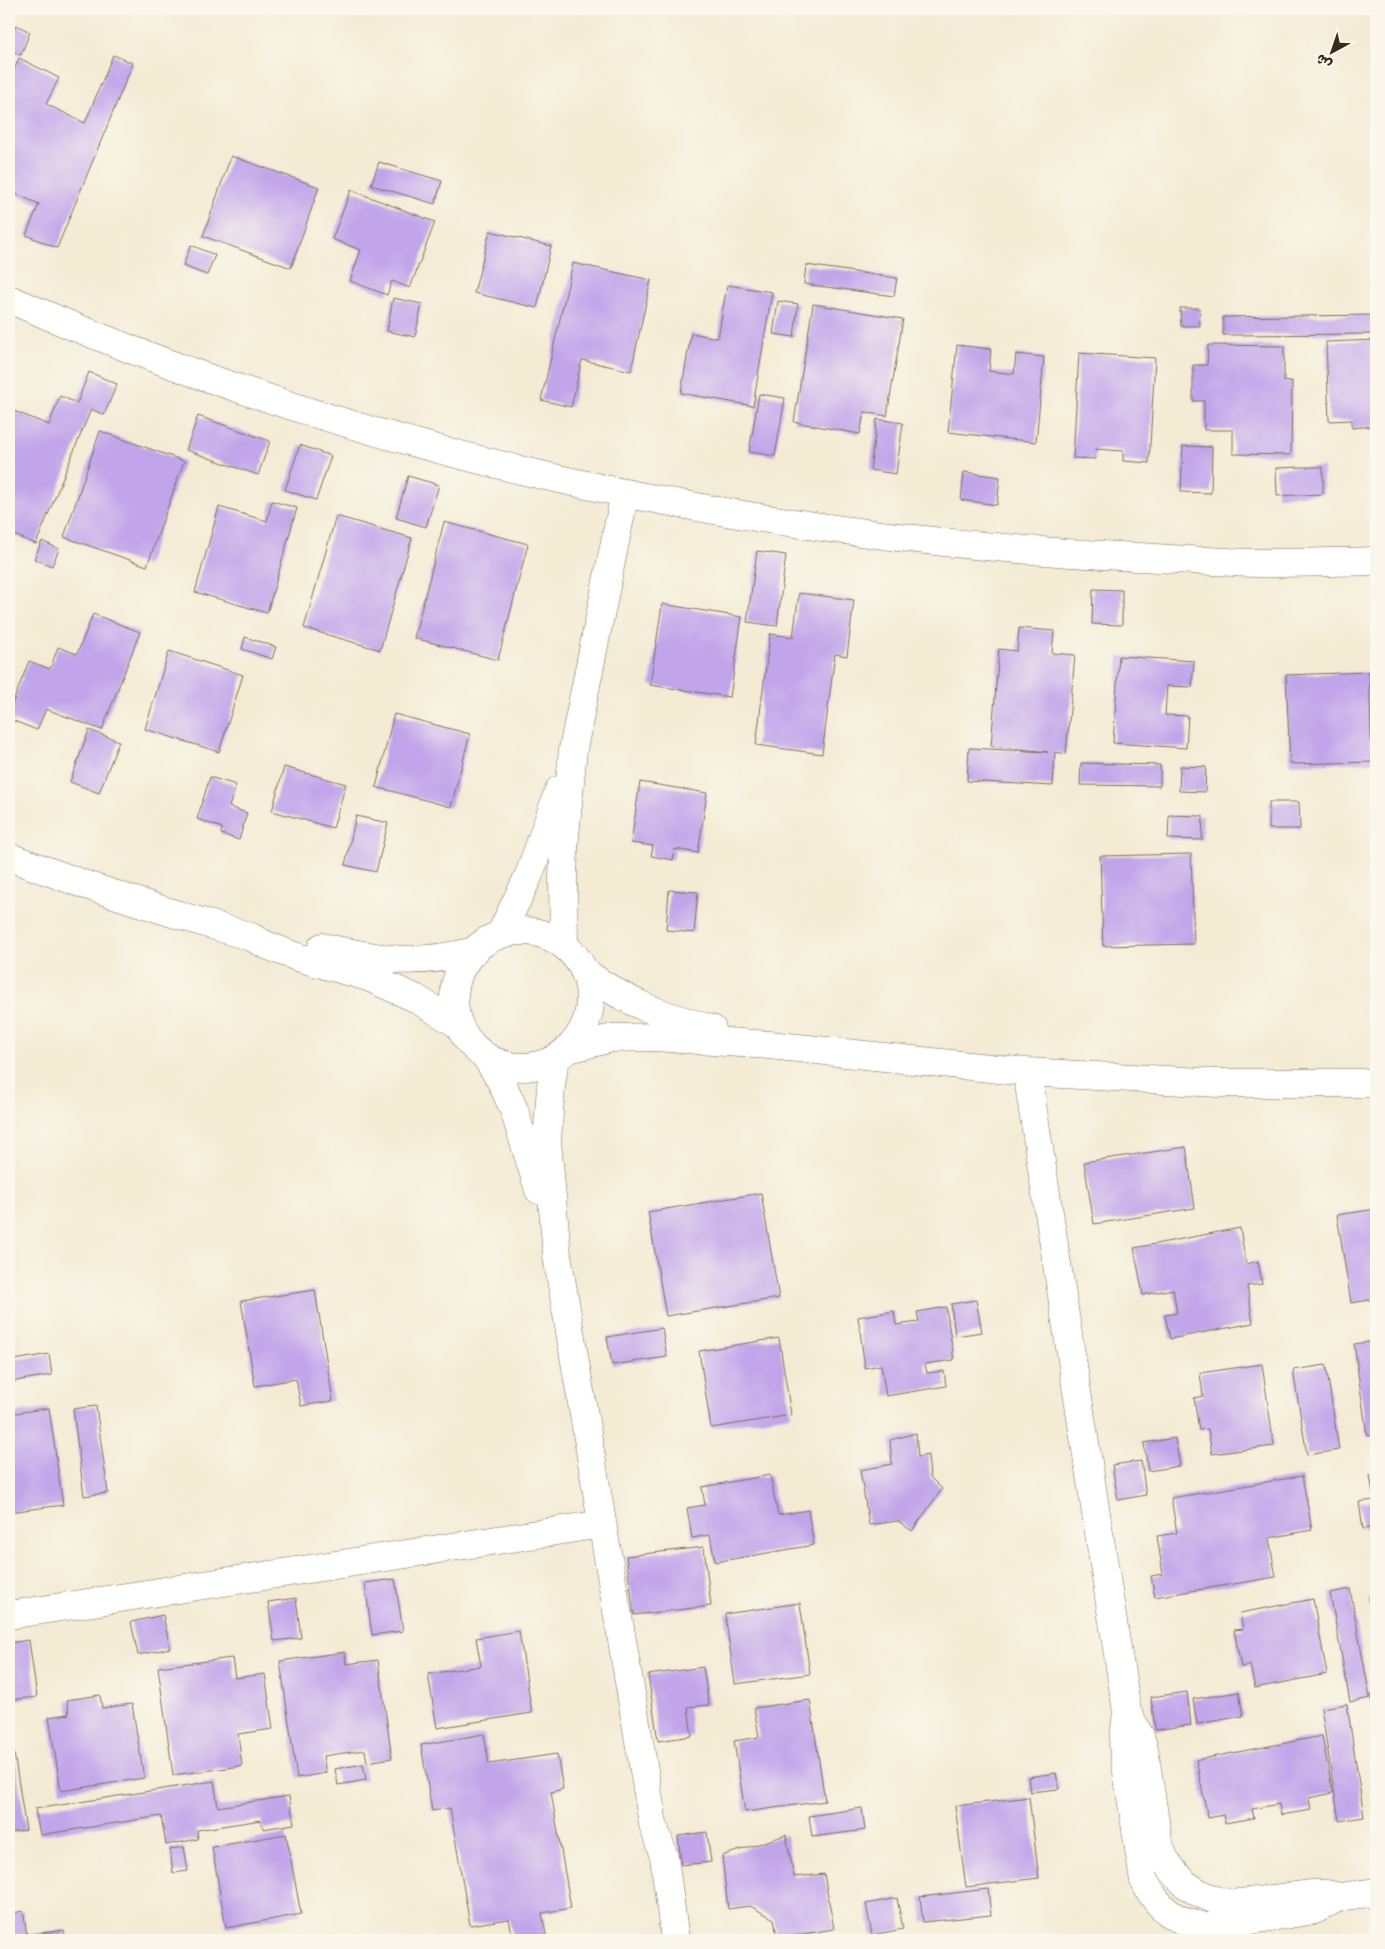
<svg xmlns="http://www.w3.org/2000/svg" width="1385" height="1949" viewBox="0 0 1385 1949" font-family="'Indie Flower','Playpen Sans Arabic',sans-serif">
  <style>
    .building { fill: #c1a4ea }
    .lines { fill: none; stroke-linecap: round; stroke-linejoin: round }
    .minor-casing { stroke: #7b6e5e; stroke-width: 29 }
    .minor { stroke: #fff; stroke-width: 28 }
  </style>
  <rect width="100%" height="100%" fill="#fbf7ec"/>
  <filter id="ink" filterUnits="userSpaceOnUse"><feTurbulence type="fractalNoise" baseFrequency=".02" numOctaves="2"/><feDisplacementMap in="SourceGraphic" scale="10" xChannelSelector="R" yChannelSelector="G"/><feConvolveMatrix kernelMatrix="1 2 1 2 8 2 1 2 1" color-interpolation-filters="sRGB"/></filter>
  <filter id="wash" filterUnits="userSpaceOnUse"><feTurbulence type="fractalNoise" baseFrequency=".0096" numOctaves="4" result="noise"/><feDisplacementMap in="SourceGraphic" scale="20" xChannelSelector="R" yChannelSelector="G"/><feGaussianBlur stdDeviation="1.12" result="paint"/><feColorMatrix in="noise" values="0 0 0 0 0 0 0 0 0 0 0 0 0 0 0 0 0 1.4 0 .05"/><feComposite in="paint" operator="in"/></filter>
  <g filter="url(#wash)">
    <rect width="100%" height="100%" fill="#f3ebd4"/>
    <g id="blocks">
      <path class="building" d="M 16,25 L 30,32 L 21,55 L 9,50 L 9,41 Z
        M 113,55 L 133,63 L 57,248 L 26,235 L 39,204 L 13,193 L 9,188 L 9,83 L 19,58 L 59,78 L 46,104 L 85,123 Z
        M 231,156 L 319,187 L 291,268 L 203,236 Z
        M 379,162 L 442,181 L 435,204 L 371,185 Z
        M 351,190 L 435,222 L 410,288 L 392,281 L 387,295 L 350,281 L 361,250 L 332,239 Z
        M 490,231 L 551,246 L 537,308 L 474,293 Z
        M 191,245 L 215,255 L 207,275 L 183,266 Z
        M 573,263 L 651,280 L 631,371 L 582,360 L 571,407 L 541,400 Z
        M 806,265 L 897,278 L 894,296 L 804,284 Z
        M 727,285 L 772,292 L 753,406 L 681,393 L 691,333 L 718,338 Z
        M 393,298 L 422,304 L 415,337 L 387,331 Z
        M 778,301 L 798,304 L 794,337 L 773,334 Z
        M 813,304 L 903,319 L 887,416 L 864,412 L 860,434 L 794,422 Z
        M 1180,308 L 1199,308 L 1200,326 L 1181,326 Z
        M 1376,315 L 1376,334 L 1223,335 L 1223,317 Z
        M 1376,340 L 1376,426 L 1352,428 L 1352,420 L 1329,421 L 1326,342 Z
        M 957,345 L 991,349 L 989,371 L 1014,374 L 1016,354 L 1044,357 L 1036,442 L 948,432 Z
        M 1208,345 L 1284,346 L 1284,382 L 1292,381 L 1291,455 L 1233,454 L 1233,430 L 1204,430 L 1204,401 L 1193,401 L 1193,365 L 1207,365 Z
        M 1079,353 L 1155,358 L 1149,463 L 1123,461 L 1123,451 L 1096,449 L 1095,459 L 1073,458 Z
        M 89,372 L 117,384 L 104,415 L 91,409 L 36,544 L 9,533 L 9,409 L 49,425 L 60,396 L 77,403 Z
        M 759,394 L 785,398 L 775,456 L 749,452 Z
        M 198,416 L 270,441 L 258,475 L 186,450 Z
        M 877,419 L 903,423 L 896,474 L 870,470 Z
        M 100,431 L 184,461 L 147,566 L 64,537 Z
        M 300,445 L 331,456 L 316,500 L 285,490 Z
        M 1183,446 L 1212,447 L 1211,493 L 1181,492 Z
        M 1303,467 L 1323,467 L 1323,494 L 1277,496 L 1276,468 Z
        M 964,472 L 1000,477 L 997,505 L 961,500 Z
        M 408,476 L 439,485 L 426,527 L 396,518 Z
        M 272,501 L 297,508 L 267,613 L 195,592 L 219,507 L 267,521 Z
        M 336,516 L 412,538 L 380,650 L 304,628 Z
        M 444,522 L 528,544 L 498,660 L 414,638 Z
        M 42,541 L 59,549 L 52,566 L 34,559 Z
        M 757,551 L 786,555 L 777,626 L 747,622 Z
        M 1093,589 L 1122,590 L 1122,625 L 1092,624 Z
        M 799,593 L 854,600 L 847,656 L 835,654 L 822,754 L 756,745 L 770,634 L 793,637 Z
        M 662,604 L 742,617 L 730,697 L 650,685 Z
        M 93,614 L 140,632 L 102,730 L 46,709 L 37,730 L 9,719 L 9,712 L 29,661 L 50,669 L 58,647 L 77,654 Z
        M 1019,628 L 1054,631 L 1052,653 L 1075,655 L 1066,754 L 1055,752 L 1053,786 L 967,781 L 969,748 L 1048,752 L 991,746 L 999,649 L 1017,651 Z
        M 245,637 L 276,647 L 272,659 L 242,649 Z
        M 169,651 L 243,675 L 219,752 L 145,729 Z
        M 1119,656 L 1194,661 L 1192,687 L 1167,686 L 1165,715 L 1188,716 L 1186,748 L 1113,743 Z
        M 1369,672 L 1372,762 L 1290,764 L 1286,675 Z
        M 394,714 L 470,734 L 451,807 L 376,787 Z
        M 89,730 L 119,741 L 99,793 L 70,782 Z
        M 1081,763 L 1160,765 L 1160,786 L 1080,785 Z
        M 1180,766 L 1206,767 L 1205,792 L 1179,791 Z
        M 284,767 L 346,784 L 333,828 L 272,811 Z
        M 210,777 L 236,785 L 229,807 L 247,813 L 239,840 L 221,834 L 222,828 L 197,819 Z
        M 640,782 L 707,793 L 698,853 L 675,849 L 673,860 L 651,856 L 653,846 L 631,843 Z
        M 1269,802 L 1299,802 L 1300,829 L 1269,829 Z
        M 1169,815 L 1203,816 L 1202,840 L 1168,839 Z
        M 356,816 L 388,823 L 376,872 L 345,865 Z
        M 1191,854 L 1194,944 L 1103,946 L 1100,856 Z
        M 669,890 L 698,892 L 694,933 L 666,930 Z
        M 1186,1147 L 1195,1208 L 1094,1224 L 1084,1162 Z
        M 761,1193 L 779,1298 L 666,1316 L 648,1212 Z
        M 1376,1209 L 1376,1299 L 1351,1303 L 1337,1215 Z
        M 1240,1228 L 1246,1264 L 1258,1261 L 1262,1284 L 1247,1286 L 1253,1323 L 1170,1339 L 1165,1315 L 1177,1313 L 1173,1289 L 1143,1295 L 1134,1248 Z
        M 315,1290 L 333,1401 L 301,1406 L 296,1379 L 255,1386 L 241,1301 Z
        M 976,1300 L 982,1332 L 955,1336 L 951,1304 Z
        M 946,1307 L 954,1360 L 925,1364 L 927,1373 L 944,1371 L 946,1386 L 886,1396 L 881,1365 L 865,1368 L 858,1317 L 894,1311 L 896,1325 L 919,1322 L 917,1312 Z
        M 662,1328 L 667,1357 L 612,1365 L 607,1337 Z
        M 779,1338 L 791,1415 L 711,1428 L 699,1351 Z
        M 1376,1341 L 1376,1435 L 1367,1436 L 1354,1344 Z
        M 49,1354 L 52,1375 L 9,1382 L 9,1361 Z
        M 1262,1364 L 1274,1446 L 1212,1454 L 1208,1429 L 1199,1430 L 1194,1398 L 1203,1396 L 1200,1373 Z
        M 1326,1365 L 1339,1450 L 1307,1455 L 1293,1370 Z
        M 96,1406 L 108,1493 L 84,1496 L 73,1409 Z
        M 49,1408 L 63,1505 L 9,1512 L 9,1414 Z
        M 916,1433 L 918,1457 L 928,1455 L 930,1477 L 942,1489 L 912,1531 L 898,1521 L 869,1525 L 860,1470 L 892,1464 L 890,1440 Z
        M 1175,1438 L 1180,1466 L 1148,1471 L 1144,1443 Z
        M 1141,1461 L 1146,1495 L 1118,1500 L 1112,1465 Z
        M 1376,1474 L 1376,1527 L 1363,1529 L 1359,1502 L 1374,1500 L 1370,1475 Z
        M 770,1475 L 778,1515 L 808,1510 L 814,1545 L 715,1562 L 710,1535 L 692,1538 L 687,1508 L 705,1505 L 702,1487 Z
        M 1302,1476 L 1312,1530 L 1269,1538 L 1276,1577 L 1155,1597 L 1151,1576 L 1163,1574 L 1157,1536 L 1177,1533 L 1171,1498 Z
        M 704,1547 L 711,1606 L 634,1615 L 626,1556 Z
        M 395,1579 L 403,1631 L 372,1635 L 365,1583 Z
        M 1350,1589 L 1370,1698 L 1350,1702 L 1330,1593 Z
        M 1376,1597 L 1376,1633 L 1375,1633 L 1369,1598 Z
        M 296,1598 L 301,1638 L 274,1641 L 268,1602 Z
        M 1313,1599 L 1327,1674 L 1255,1688 L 1250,1665 L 1241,1667 L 1234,1630 L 1243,1629 L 1240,1613 Z
        M 800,1603 L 810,1674 L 735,1684 L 725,1614 Z
        M 163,1615 L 170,1648 L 138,1655 L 131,1622 Z
        M 519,1631 L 532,1713 L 437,1728 L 428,1674 L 481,1666 L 476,1638 Z
        M 29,1640 L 37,1697 L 10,1700 L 9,1643 Z
        M 345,1652 L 346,1664 L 378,1660 L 392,1758 L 367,1762 L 365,1750 L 323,1756 L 326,1773 L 297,1778 L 280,1661 Z
        M 232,1658 L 235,1678 L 265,1674 L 273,1729 L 238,1734 L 242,1766 L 173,1775 L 158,1667 Z
        M 703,1667 L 709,1705 L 688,1707 L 692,1736 L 658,1741 L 648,1675 Z
        M 1187,1692 L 1191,1725 L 1155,1730 L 1151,1697 Z
        M 1239,1692 L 1243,1716 L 1197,1724 L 1193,1699 Z
        M 1376,1694 L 1376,1724 L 1375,1724 L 1371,1695 Z
        M 100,1695 L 102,1708 L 132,1704 L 144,1778 L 61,1791 L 49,1717 L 69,1714 L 67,1700 Z
        M 810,1700 L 825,1801 L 745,1812 L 734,1741 L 759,1737 L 754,1708 Z
        M 1347,1704 L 1364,1817 L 1339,1821 L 1321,1708 Z
        M 9,1721 L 26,1830 L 9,1833 Z
        M 484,1734 L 489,1764 L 557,1754 L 563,1789 L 551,1792 L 571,1908 L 542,1913 L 547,1940 L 513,1940 L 509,1919 L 470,1925 L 450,1808 L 432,1811 L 421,1745 Z
        M 1322,1736 L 1333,1793 L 1309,1798 L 1311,1810 L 1281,1815 L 1279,1804 L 1252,1809 L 1254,1818 L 1225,1823 L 1223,1815 L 1208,1818 L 1196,1760 Z
        M 363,1764 L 366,1780 L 338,1785 L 335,1769 Z
        M 1056,1773 L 1059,1789 L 1030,1792 L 1028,1777 Z
        M 214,1781 L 218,1807 L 289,1796 L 294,1824 L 263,1829 L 261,1820 L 197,1830 L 198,1839 L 166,1845 L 161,1816 L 40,1835 L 35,1809 Z
        M 1029,1797 L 1039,1878 L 966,1887 L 955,1806 Z
        M 862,1808 L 865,1830 L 812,1837 L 809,1816 Z
        M 707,1832 L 711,1862 L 681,1865 L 678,1836 Z
        M 286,1834 L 301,1914 L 226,1928 L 212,1847 Z
        M 786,1835 L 794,1877 L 824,1874 L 834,1929 L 777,1938 L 774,1919 L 750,1906 L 728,1909 L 722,1856 Z
        M 184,1847 L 188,1871 L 173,1873 L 170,1849 Z
        M 988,1889 L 991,1915 L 923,1922 L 920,1897 Z
        M 897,1898 L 903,1929 L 872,1935 L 866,1904 Z
        M 23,1911 L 27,1935 L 64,1930 L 66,1940 L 9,1940 L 9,1914 Z"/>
    </g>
  </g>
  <g filter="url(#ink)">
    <use href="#blocks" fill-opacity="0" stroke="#7b6e5e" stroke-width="1"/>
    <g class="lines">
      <g class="minor-casing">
        <path id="minor" d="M 9,299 C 363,455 750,538 1137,557 C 1176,559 1217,562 1256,563 C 1296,563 1336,562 1376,561
          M 9,857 L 86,885 L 169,912 L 251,937 L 266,945 L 297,957 L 368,977 L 415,998 L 459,1025
          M454 999a68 68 0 1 1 136 0a68 68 0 1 1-136 0Z
          M 500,935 L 529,875 L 559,790
          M 564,945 L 563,880 L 564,848 L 573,749 L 625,493
          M 322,947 C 382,960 414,966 475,951
          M 585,972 C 628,1004 661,1015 712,1029
          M 569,1049 L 612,1038 L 656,1037 L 769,1045 L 1027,1072 L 1218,1083 L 1376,1083
          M 486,1057 L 502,1083 L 514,1110 L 539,1190
          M 555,1059 L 551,1086 L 547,1141 L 557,1255 L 653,1824 L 664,1857 L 675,1940
          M 1027,1072 L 1127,1712 L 1123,1746 L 1144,1881 C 1159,1910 1175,1922 1207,1927 L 1315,1910 L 1339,1897
          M 9,1615 L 602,1524
          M 1127,1712 L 1140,1736 L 1144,1749 L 1158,1841 L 1164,1858 L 1174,1872 L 1185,1884 L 1199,1893 L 1215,1900 L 1232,1904 L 1312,1894 L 1326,1894 L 1339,1897 L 1376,1892"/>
      </g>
      <use href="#minor" class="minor"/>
    </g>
  </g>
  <rect width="1385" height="1949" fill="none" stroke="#fbf7ec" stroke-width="30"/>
  <g transform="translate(1332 52) rotate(220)" stroke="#fbf7ec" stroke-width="4" paint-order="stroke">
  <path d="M0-4L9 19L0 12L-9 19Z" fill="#3b2a1e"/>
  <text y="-8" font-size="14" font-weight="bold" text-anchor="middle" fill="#3b2a1e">ش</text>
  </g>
</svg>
